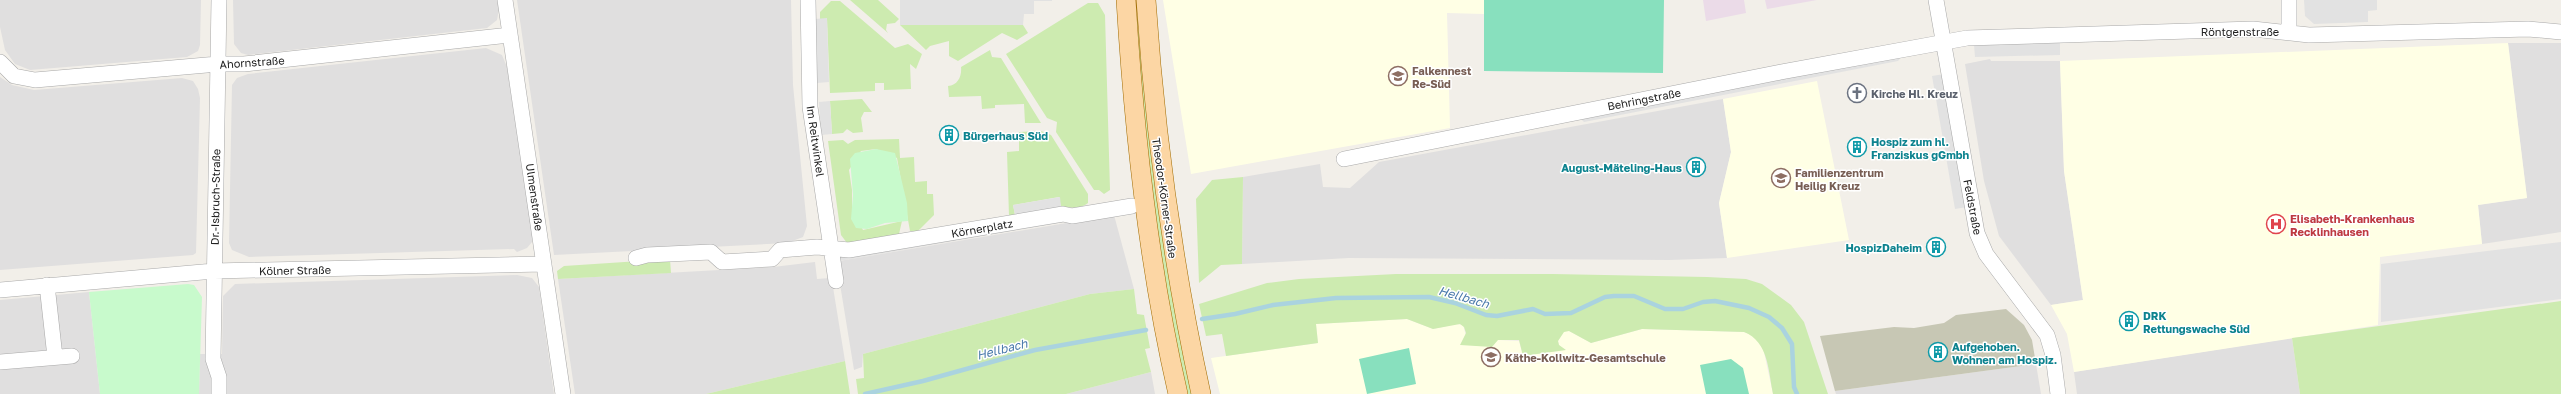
<svg xmlns="http://www.w3.org/2000/svg" width="2561" height="394" viewBox="0 0 2561 394" font-family="'Golos Text',sans-serif">
  <style>
    .residential { fill: #e0dfdf }
    .industrial { fill: #ebdbe8 }
    .education { fill: #ffffe5 }
    .construction { fill: #c7c7b4 }
    .grass { fill: #cdebb0 }
    .park { fill: #c8facc }
    .pitch { fill: #88e0be }
    .parking { fill: #e2e2e2 }
    .lines { fill: none; stroke-linecap: round; stroke-linejoin: round }
    .stream { stroke: #aad3df; stroke-width: 4.5 }
    .minor-casing { stroke: #a9a9a9; stroke-width: 16 }
    .major-casing { stroke: #a06b00; stroke-width: 20 }
    .minor { stroke: #fff; stroke-width: 15 }
    .major { stroke: #fcd6a4; stroke-width: 19 }
    .labels { text-anchor: middle; dominant-baseline: central; stroke-width: 3; stroke-linejoin: round; paint-order: stroke }
    .street-label { font-size: 11px; fill: #222; stroke: #fff }
    .education-label { font-size: 11px; font-weight: bold; fill: #785e54; stroke: #fff; text-anchor: start }
    .worship-label { font-size: 11px; font-weight: bold; fill: #5b616d; stroke: #fff; text-anchor: start }
    .culture-label { font-size: 11px; font-weight: bold; fill: #0d838f; stroke: #fff; text-anchor: start }
    .health-label { font-size: 11px; font-weight: bold; fill: #be3a42; stroke: #fff; text-anchor: start }
    .water-label { font-size: 12px; font-style: italic; fill: #4a7aab; stroke: #fff }
  </style>
  <rect width="100%" height="100%" fill="#f2efe9"/>
  <path class="residential" d="M 0,0 L 201,0 L 200,45 L 198,51 L 187,57 L 30,70 L 15,64 L 5,50 L 0,27 Z
    M 233,0 L 497,0 L 499,9 L 497,20 L 487,28 L 248,55 L 241,53 L 234,44 Z
    M 517,0 L 791,0 L 793,85 L 807,226 L 803,237 L 787,243 L 554,255 Z
    M 2508,43 L 2561,43 L 2561,232 L 2482,244 L 2478,205 L 2527,198 Z
    M 486,48 L 502,55 L 507,67 L 532,231 L 532,242 L 527,248 L 517,252 L 514,249 L 249,257 L 232,250 L 229,243 L 232,85 L 237,78 L 248,74 Z
    M 1990,59 L 1991,61 L 2060,61 L 2064,171 L 2083,300 L 2051,305 L 1999,236 L 1984,181 L 1965,64 Z
    M 0,77 L 12,85 L 34,90 L 182,78 L 193,81 L 198,89 L 200,98 L 196,253 L 193,255 L 0,270 Z
    M 1723,99 L 1731,152 L 1719,203 L 1727,258 L 1669,260 L 1349,258 L 1242,264 L 1243,177 L 1320,164 L 1323,187 L 1350,188 L 1379,162 Z
    M 1114,215 L 1134,289 L 1090,294 L 863,354 L 862,367 L 854,370 L 839,278 L 839,261 Z
    M 815,262 L 817,279 L 830,278 L 832,281 L 845,361 L 706,394 L 575,394 L 558,279 L 773,267 Z
    M 517,275 L 532,278 L 539,287 L 554,394 L 199,394 L 200,354 L 222,354 L 223,296 L 235,284 Z
    M 89,292 L 100,394 L 0,394 L 0,300 Z
    M 2292,338 L 2300,394 L 2077,394 L 2074,372 Z
    M 2036,364 L 2041,394 L 1836,394 L 1835,391 Z
    M 1151,372 L 1155,394 L 1066,394 Z"/>
  <path class="industrial" d="M 1703,0 L 1744,0 L 1746,13 L 1706,21 Z
    M 1765,0 L 1817,0 L 1767,9 Z"/>
  <path class="education" d="M 1163,0 L 1484,0 L 1484,14 L 1447,13 L 1450,128 L 1191,174 Z
    M 2508,43 L 2527,198 L 2478,205 L 2482,244 L 2380,257 L 2378,325 L 2074,372 L 2067,334 L 2051,305 L 2083,300 L 2064,171 L 2060,61 Z
    M 1817,81 L 1849,240 L 1727,258 L 1719,203 L 1731,152 L 1723,99 Z
    M 1407,319 L 1433,329 L 1457,324 L 1463,325 L 1466,336 L 1461,344 L 1498,340 L 1519,341 L 1523,356 L 1565,350 L 1559,345 L 1558,341 L 1564,331 L 1569,331 L 1591,343 L 1642,329 L 1744,332 L 1755,336 L 1763,348 L 1773,394 L 1220,394 L 1211,358 L 1318,343 L 1316,324 Z"/>
  <path class="construction" d="M 2006,309 L 2024,325 L 2032,340 L 2036,364 L 1835,391 L 1820,336 L 1894,327 L 1914,328 L 1944,323 L 1956,315 Z"/>
  <path class="grass" d="M 850,0 L 878,0 L 899,19 L 895,23 L 887,24 L 886,30 L 888,33 Z
    M 1132,0 L 1139,0 L 1192,394 L 1185,394 L 1151,205 Z
    M 831,1 L 840,1 L 895,48 L 908,44 L 922,54 L 916,69 L 910,64 L 911,89 L 884,90 L 884,83 L 875,83 L 875,91 L 830,93 L 827,19 L 820,19 L 820,12 Z
    M 1088,3 L 1098,3 L 1105,15 L 1110,190 L 1104,194 L 1099,190 L 1094,190 L 1056,132 L 1057,122 L 1047,118 L 1006,54 Z
    M 900,25 L 1023,25 L 1028,33 L 1017,40 L 1002,33 L 958,61 L 949,56 L 949,41 L 930,46 L 926,50 Z
    M 990,50 L 992,57 L 1001,58 L 1041,123 L 1025,123 L 1024,104 L 995,105 L 995,108 L 982,109 L 981,96 L 949,97 L 948,86 C 958,85 962,76 961,67 Z
    M 862,99 L 872,112 L 864,112 L 861,118 L 863,132 L 853,133 L 847,129 L 843,133 L 832,134 L 830,101 Z
    M 1041,131 L 1051,135 L 1088,194 L 1088,203 C 1079,210 1072,207 1061,207 L 1059,197 L 1013,205 L 1015,215 L 1009,216 L 1007,152 L 1019,151 L 1019,132 Z
    M 899,139 L 900,158 L 914,157 L 915,182 L 927,181 L 927,194 L 933,194 L 934,215 L 918,231 L 910,231 L 897,158 L 876,149 L 861,151 L 849,170 L 852,190 L 852,209 L 863,230 L 902,221 L 899,234 L 847,243 L 841,235 L 828,141 L 843,140 L 848,144 L 855,140 Z
    M 1243,177 L 1242,264 L 1221,265 L 1199,283 L 1196,199 L 1212,180 Z
    M 670,259 L 671,273 L 558,279 L 557,271 L 564,266 Z
    M 1553,274 L 1707,277 L 1746,279 L 1762,284 L 1791,305 L 1804,322 L 1828,394 L 1773,394 C 1768,371 1769,342 1744,332 L 1642,329 L 1591,343 L 1569,331 L 1564,332 L 1558,341 L 1559,345 L 1566,350 L 1523,356 L 1519,340 L 1498,340 L 1492,347 L 1460,345 L 1466,333 L 1464,327 L 1460,324 L 1433,329 L 1407,319 L 1316,324 L 1318,343 L 1226,356 L 1222,334 L 1206,336 L 1199,304 L 1267,283 L 1299,279 L 1396,274 Z
    M 1134,289 L 1137,314 L 1144,315 L 1150,348 L 1145,349 L 1151,372 L 1066,394 L 858,394 L 856,379 L 864,378 L 863,354 L 1090,294 Z
    M 2561,301 L 2561,394 L 2300,394 L 2292,338 Z
    M 845,361 L 850,394 L 706,394 Z"/>
  <path class="park" d="M 876,149 L 895,153 L 907,203 L 908,221 L 885,223 L 867,229 L 856,228 L 851,219 L 853,195 L 850,159 L 855,153 Z
    M 188,284 L 194,285 L 202,297 L 199,394 L 100,394 L 89,292 Z"/>
  <path class="pitch" d="M 1484,0 L 1664,0 L 1663,73 L 1484,71 Z
    M 1409,348 L 1416,384 L 1367,394 L 1359,359 Z
    M 1731,359 L 1743,368 L 1749,394 L 1706,394 L 1700,365 Z"/>
  <path class="parking" d="M 900,0 L 1052,0 L 1052,1 L 1034,1 L 1034,14 L 1024,14 L 1023,25 L 900,25 Z
    M 2304,0 L 2377,0 L 2377,10 L 2368,11 L 2368,22 L 2314,24 L 2305,16 Z
    M 827,18 L 829,82 L 817,83 L 815,19 Z
    M 2060,42 L 2060,55 L 1975,57 L 1974,45 Z
    M 1902,56 L 1898,61 L 1584,122 L 1580,118 Z
    M 1944,74 L 1967,207 L 1955,209 L 1932,76 Z
    M 830,101 L 832,134 L 821,135 L 819,102 Z
    M 1060,197 L 1061,207 L 1015,215 L 1013,205 Z
    M 1064,217 L 1065,222 L 839,261 L 838,256 Z
    M 2561,242 L 2561,299 L 2381,322 L 2381,264 Z"/>
  <g class="lines">
    <path class="stream" d="M 1202,319 L 1235,314 L 1273,305 L 1336,298 L 1429,297 L 1455,303 L 1486,315 L 1497,316 L 1533,309 L 1545,314 L 1571,313 L 1605,297 L 1614,296 L 1634,296 L 1665,309 L 1683,309 L 1703,302 L 1715,301 L 1749,308 L 1769,317 L 1782,328 L 1792,344 L 1794,387 L 1797,394
      M 865,394 L 923,381 L 1035,350 L 1146,330"/>
    <g class="minor-casing">
      <path id="minor" d="M 505,0 L 563,394
        M 808,0 L 810,107 L 836,281
        M 1936,0 L 1977,233 L 1986,254 L 2047,335 L 2053,355 L 2058,394
        M 2289,0 L 2289,32
        M 0,62 L 14,76 L 35,80 L 218,64 L 244,64 L 510,35
        M 1344,159 L 1781,72 L 1967,38 L 2253,29 L 2309,35 L 2528,29 L 2561,32
        M 636,258 L 647,255 L 711,252 L 722,262 L 772,259 L 780,250 L 817,247 L 849,250 L 1063,214 L 1072,216 L 1132,206
        M 47,285 L 55,357
        M 0,290 L 214,271 L 544,264
        M 0,362 L 72,356
        M 219,394 L 219,377 L 213,359 L 219,0"/>
    </g>
    <g class="major-casing">
      <path id="major" d="M 1126,0 C 1134,132 1148,265 1178,394
        M 1146,0 C 1155,135 1172,261 1201,394"/>
    </g>
    <use href="#minor" class="minor"/>
    <use href="#major" class="major"/>
  </g>
  <defs>
    <g id="school-ring" transform="scale(1)"><circle r="9.5" fill="#fff" stroke="#8d6e63" stroke-width="1.5"/><path d="M0-5L7-2L0 1L-7-2ZM-4 1L0 2.5L4 1V4Q0 6-4 4Z" fill="#8d6e63"/></g>
    <g id="church-ring" transform="scale(1)"><circle r="9.5" fill="#fff" stroke="#6b7280" stroke-width="1.5"/><path d="M-1.2-6h2.4v3.5h3.3v2.4h-3.3V6h-2.4V-.1h-3.3v-2.4h3.3Z" fill="#6b7280"/></g>
    <g id="building-ring" transform="scale(1)"><circle r="9.5" fill="#fff" stroke="#0f9aa8" stroke-width="1.5"/><path d="M-4-6H4V6H1V3H-1V6H-4ZM-2.5-4.3h1.7v1.8h-1.7ZM.8-4.3h1.7v1.8H.8ZM-2.5-1h1.7V.8h-1.7ZM.8-1h1.7V.8H.8Z" fill="#0f9aa8"/></g>
    <g id="hospital-ring" transform="scale(1)"><circle r="9.5" fill="#fff" stroke="#e0444e" stroke-width="1.5"/><path d="M-5-5h3v3.5h4V-5h3V5h-3V1.5h-4V5h-3Z" fill="#e0444e"/></g>
  </defs>
  <g fill-rule="evenodd">
    <use href="#school-ring" x="1398" y="76"/>
    <use href="#church-ring" x="1857" y="93"/>
    <use href="#building-ring" x="949" y="135"/>
    <use href="#building-ring" x="1857" y="147"/>
    <use href="#building-ring" x="1696" y="167"/>
    <use href="#school-ring" x="1781" y="178"/>
    <use href="#hospital-ring" x="2276" y="224"/>
    <use href="#building-ring" x="1936" y="247"/>
    <use href="#building-ring" x="2129" y="321"/>
    <use href="#building-ring" x="1938" y="352"/>
    <use href="#school-ring" x="1491" y="357"/>
  </g>
  <g class="labels">
    <g class="street-label">
      <text x="2240" y="31">Röntgenstraße</text>
      <text transform="translate(252 62) rotate(-4)">Ahornstraße</text>
      <text transform="translate(1644 99) rotate(-11)">Behringstraße</text>
      <text transform="translate(816 141) rotate(82)">Im Reitwinkel</text>
      <text transform="translate(215 197) rotate(-89)">Dr.-Isbruch-Straße</text>
      <text transform="translate(535 197) rotate(82)">Ulmenstraße</text>
      <text transform="translate(1165 198) rotate(82)">Theodor-Körner-Straße</text>
      <text transform="translate(1973 207) rotate(79)">Feldstraße</text>
      <text transform="translate(982 228) rotate(-10)">Körnerplatz</text>
      <text transform="translate(295 270) rotate(-1)">Kölner Straße</text>
    </g>
    <g class="education-label">
      <text x="1412" y="70">Falkennest<tspan x="1412" dy="13">Re-Süd</tspan></text>
      <text x="1795" y="172">Familienzentrum<tspan x="1795" dy="13">Heilig Kreuz</tspan></text>
      <text x="1505" y="357">Käthe-Kollwitz-Gesamtschule</text>
    </g>
    <g class="worship-label">
      <text x="1871" y="93">Kirche Hl. Kreuz</text>
    </g>
    <g class="culture-label">
      <text x="963" y="135">Bürgerhaus Süd</text>
      <text x="1871" y="141">Hospiz zum hl.<tspan x="1871" dy="13">Franziskus gGmbh</tspan></text>
      <text x="1682" y="167" text-anchor="end">August-Mäteling-Haus</text>
      <text x="1922" y="247" text-anchor="end">HospizDaheim</text>
      <text x="2143" y="315">DRK<tspan x="2143" dy="13">Rettungswache Süd</tspan></text>
      <text x="1952" y="346">Aufgehoben.<tspan x="1952" dy="13">Wohnen am Hospiz.</tspan></text>
    </g>
    <g class="health-label">
      <text x="2290" y="218">Elisabeth-Krankenhaus<tspan x="2290" dy="13">Recklinhausen</tspan></text>
    </g>
    <g class="water-label">
      <text transform="translate(1464 297) rotate(16)">Hellbach</text>
      <text transform="translate(1002 349) rotate(-14)">Hellbach</text>
    </g>
  </g>
</svg>
